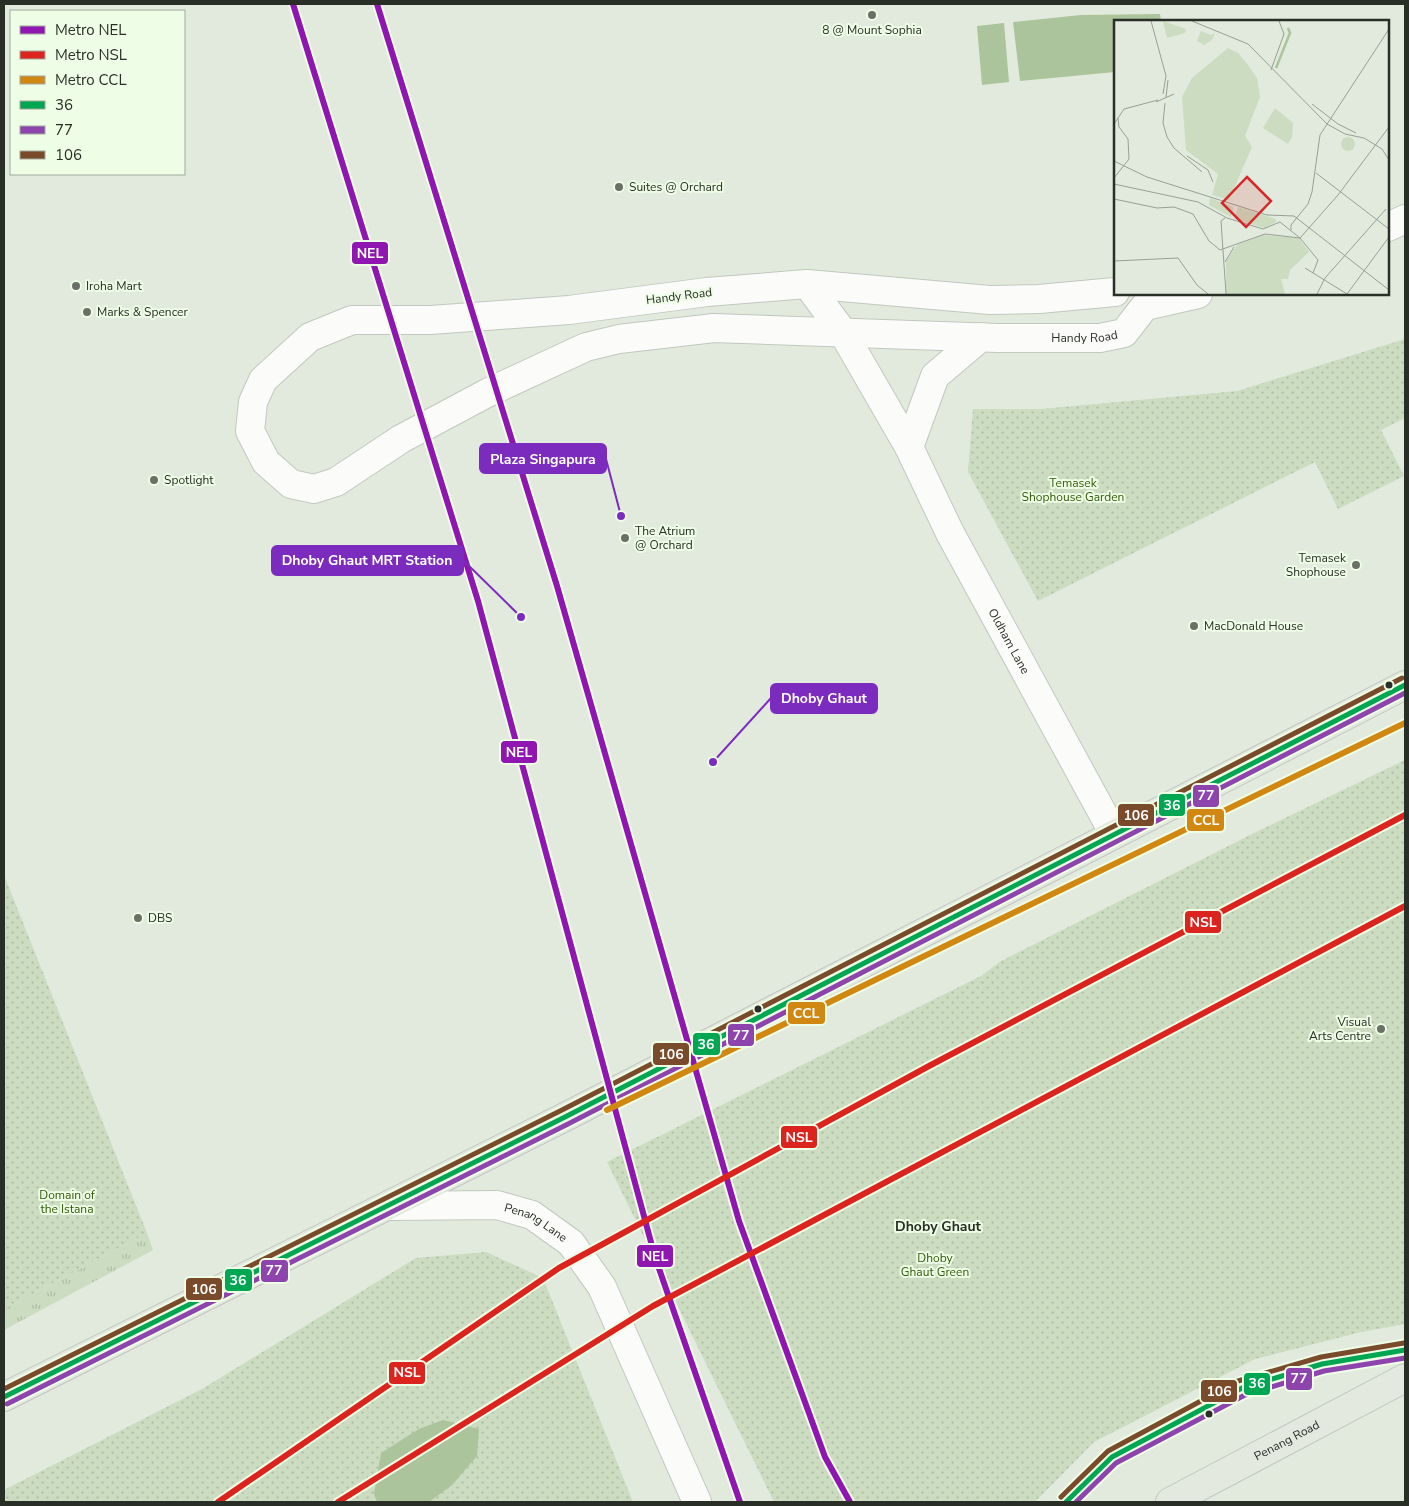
<svg xmlns="http://www.w3.org/2000/svg" width="1409" height="1506" viewBox="0 0 1409 1506" font-family="'Nunito Sans',sans-serif">
  <style>
    .grass { fill: url(#grass-tufts) }
    .park { fill: url(#park-dots) }
    .water { fill: #abc49b }
    .lines { fill: none; stroke-linecap: round; stroke-linejoin: round }
    .minor-casing { stroke: #c1c8be; stroke-width: 30 }
    .tertiary-casing { stroke: #c1c8be; stroke-width: 30 }
    .primary-casing { stroke: #c2c6c0; stroke-width: 30 }
    .minor { stroke: #fbfcfa; stroke-width: 28 }
    .tertiary { stroke: #fbfcfa; stroke-width: 28 }
    .primary { stroke: #e3e9de; stroke-width: 28 }
    .bus-1-casing { stroke: #eefde5; stroke-width: 9 }
    .bus-2-casing { stroke: #eefde5; stroke-width: 9 }
    .bus-3-casing { stroke: #eefde5; stroke-width: 9 }
    .bus-1 { stroke: #00a651; stroke-width: 5 }
    .bus-2 { stroke: #8e44ad; stroke-width: 5 }
    .bus-3 { stroke: #7a4b2a; stroke-width: 5 }
    .metro-1-casing { stroke: #eefde5; stroke-width: 10 }
    .metro-2-casing { stroke: #eefde5; stroke-width: 10 }
    .metro-3-casing { stroke: #eefde5; stroke-width: 10 }
    .metro-1 { stroke: #9016b2; stroke-width: 6 }
    .metro-2 { stroke: #dc241f; stroke-width: 6 }
    .metro-3 { stroke: #d08812; stroke-width: 6 }
    .poi-dot { fill: #6a7066; stroke: #eefde5; stroke-width: 2 }
    .bus-dot { fill: #292e26; stroke: #eefde5; stroke-width: 2 }
    .labels { text-anchor: middle; dominant-baseline: central; stroke-width: 4; stroke-linejoin: round; paint-order: stroke }
    .poi-label { font-size: 12px; fill: #292e26; stroke: #eefde5; text-anchor: start }
    .street-label { font-size: 12px; fill: #292e26; stroke: #eefde5 }
    .park-label { font-size: 12px; fill: #325a09; stroke: #eefde5 }
    .neighbourhood-label { font-size: 14px; font-weight: bold; fill: #292e26; stroke: #eefde5 }
    .inset-river { fill: none; stroke: #abc49b; stroke-width: 2.5 }
    .inset-road { fill: none; stroke: #989f94; stroke-width: 1 }
    .view { fill: #d62828; fill-opacity: 0.15; stroke: #d62828; stroke-width: 2.5 }
    .inset-edge { fill: none; stroke: #292e26; stroke-width: 2.5 }
    .leader { fill: none; stroke: #7b2cbf; stroke-width: 2 }
    .callout-dot { fill: #7b2cbf; stroke: #eefde5; stroke-width: 2 }
    .callout { fill: #7b2cbf; stroke: #7b2cbf; stroke-width: 2 }
    .callout-label { font-size: 14px; text-anchor: middle; font-weight: bold; fill: #fff }
    .line-badge { stroke: #eefde5; stroke-width: 2 }
    .badge-label { font-size: 14px; text-anchor: middle; font-weight: bold; fill: #fff }
  </style>
  <defs>
    <pattern id="grass-tufts" width="24" height="20" patternUnits="userSpaceOnUse" patternTransform="scale(1.25)"><rect width="24" height="20" fill="#cbdcc0"/><path d="M3 7l-1-3M5 7V3M7 7l1-3M15 17l-1-3M17 17v-4M19 17l1-3" fill="none" stroke="#aebda5"/></pattern>
    <pattern id="park-dots" width="8" height="8" patternUnits="userSpaceOnUse" patternTransform="scale(1.25)"><rect width="8" height="8" fill="#cbdcc0"/><path d="M2 2h.1M6 6h.1" fill="none" stroke="#aebda5" stroke-width="1.8" stroke-linecap="round"/></pattern>
  </defs>
  <rect width="100%" height="100%" fill="#e2eade"/>
  <path class="grass" d="M 147,1233 L 153,1250 L 4,1330 L 4,1309 Z"/>
  <path class="park" d="M 1405,339 L 1405,418 L 1381,430 L 1404,476 L 1338,509 L 1315,462 L 1038,601 L 968,472 L 973,409 L 1041,409 L 1237,391 Z
    M 1405,760 L 1405,1324 L 1361,1332 L 1255,1359 L 1094,1442 L 1035,1502 L 774,1502 L 607,1162 L 981,976 L 1001,961 L 1254,833 Z
    M 4,875 L 147,1233 L 4,1309 Z
    M 486,1252 L 543,1278 L 633,1502 L 4,1502 L 4,1490 L 202,1389 L 416,1258 Z"/>
  <path class="water" d="M 1160,14 L 1161,21 L 1115,21 L 1115,72 L 1020,81 L 1013,22 L 1081,15 Z
    M 1004,23 L 1009,82 L 982,85 L 977,26 Z
    M 443,1420 L 479,1429 L 477,1456 L 452,1485 L 429,1502 L 377,1502 L 374,1494 L 381,1453 L 419,1429 Z"/>
  <g class="lines">
    <g class="minor-casing">
      <g id="minor">
        <path d="M 1388,227 L 1405,219"/>
        <path id="s1" d="M 807,284 L 842,331 L 909,447 L 950,533 L 1114,834"/>
        <path id="s2" d="M 1115,292 L 1039,299 L 990,300 L 807,284 L 707,292 L 569,310 L 431,320 L 352,320 L 310,337 L 263,380 L 253,402 L 250,431 L 266,462 L 291,484 L 314,489 L 336,482 L 401,439 L 489,392 L 586,347 L 619,339 L 714,328 L 998,338 L 1100,338 L 1124,333 L 1145,306 L 1198,294"/>
        <path d="M 909,447 L 935,376 L 981,337"/>
      </g>
    </g>
    <g class="tertiary-casing">
      <g id="tertiary">
        <path id="s3" d="M 389,1206 L 497,1205 L 532,1215 L 571,1243 L 602,1287 L 697,1502"/>
      </g>
    </g>
    <g class="primary-casing">
      <g id="primary">
        <path d="M 4,1397 L 565,1117 L 1405,685"/>
        <path id="s4" d="M 1170,1502 L 1405,1378"/>
      </g>
    </g>
    <use href="#minor" class="minor"/>
    <use href="#tertiary" class="tertiary"/>
    <use href="#primary" class="primary"/>
    <g class="bus-1-casing">
      <path id="bus-1" d="M 4,1397 L 565,1117 L 1405,685
        M 1066,1502 L 1112,1457 L 1242,1388 L 1322,1364 L 1405,1350"/>
    </g>
    <g class="bus-2-casing">
      <path id="bus-2" d="M 7,1404 L 568,1124 L 1405,693
        M 1076,1502 L 1116,1463 L 1245,1395 L 1324,1371 L 1405,1358"/>
    </g>
    <g class="bus-3-casing">
      <path id="bus-3" d="M 4,1389 L 562,1110 L 1402,678
        M 1061,1497 L 1108,1451 L 1238,1381 L 1321,1357 L 1404,1343"/>
    </g>
    <use href="#bus-1" class="bus-1"/>
    <use href="#bus-2" class="bus-2"/>
    <use href="#bus-3" class="bus-3"/>
    <g class="metro-1-casing">
      <path id="metro-1" d="M 293,4 L 478,601 L 655,1257 L 740,1502
        M 377,4 L 557,586 L 739,1221 L 825,1457 L 850,1502"/>
    </g>
    <g class="metro-2-casing">
      <path id="metro-2" d="M 218,1502 L 559,1268 L 929,1066 L 1405,815
        M 338,1502 L 653,1306 L 1405,906"/>
    </g>
    <g class="metro-3-casing">
      <path id="metro-3" d="M 607,1110 L 1405,723"/>
    </g>
    <use href="#metro-1" class="metro-1"/>
    <use href="#metro-2" class="metro-2"/>
    <use href="#metro-3" class="metro-3"/>
  </g>
  <g class="poi-dot">
    <circle cx="872" cy="15" r="5"/>
    <circle cx="619" cy="187" r="5"/>
    <circle cx="76" cy="286" r="5"/>
    <circle cx="87" cy="312" r="5"/>
    <circle cx="154" cy="480" r="5"/>
    <circle cx="625" cy="538" r="5"/>
    <circle cx="1356" cy="565" r="5"/>
    <circle cx="1194" cy="626" r="5"/>
    <circle cx="138" cy="918" r="5"/>
    <circle cx="1381" cy="1029" r="5"/>
  </g>
  <g class="bus-dot">
    <circle cx="1389" cy="685" r="4.5"/>
    <circle cx="758" cy="1009" r="4.5"/>
    <circle cx="1209" cy="1414" r="4.5"/>
  </g>
  <g class="labels">
    <g class="poi-label">
      <text x="872" y="30" text-anchor="middle">8 @ Mount Sophia</text>
      <text x="629" y="187">Suites @ Orchard</text>
      <text x="86" y="286">Iroha Mart</text>
      <text x="97" y="312">Marks &amp; Spencer</text>
      <text x="164" y="480">Spotlight</text>
      <text x="635" y="531">The Atrium<tspan x="635" dy="14">@ Orchard</tspan></text>
      <text x="1346" y="558" text-anchor="end">Temasek<tspan x="1346" dy="14">Shophouse</tspan></text>
      <text x="1204" y="626">MacDonald House</text>
      <text x="148" y="918">DBS</text>
      <text x="1371" y="1022" text-anchor="end">Visual<tspan x="1371" dy="14">Arts Centre</tspan></text>
    </g>
    <g class="street-label">
      <text transform="translate(679 296) rotate(-7)">Handy Road</text>
      <text stroke="none"><textPath href="#s2" startOffset="1828">Handy Road</textPath></text>
      <text stroke="none"><textPath href="#s1" startOffset="411">Oldham Lane</textPath></text>
      <text stroke="none"><textPath href="#s3" startOffset="151">Penang Lane</textPath></text>
      <text stroke="none"><textPath href="#s4" startOffset="132">Penang Road</textPath></text>
    </g>
    <g class="park-label">
      <text x="1073" y="483">Temasek<tspan x="1073" dy="14">Shophouse Garden</tspan></text>
      <text x="67" y="1195">Domain of<tspan x="67" dy="14">the Istana</tspan></text>
      <text x="935" y="1258">Dhoby<tspan x="935" dy="14">Ghaut Green</tspan></text>
    </g>
    <g class="neighbourhood-label">
      <text x="938" y="1226">Dhoby Ghaut</text>
    </g>
  </g>
  <g transform="translate(1114 20)">
    <rect width="275" height="275" fill="#e2eade"/>
    <path d="M 49,1 L 72,9 L 71,13 L 53,18 ZM 87,11 L 97,15 L 101,13 L 98,20 L 90,25 L 83,21 ZM227 124a7 7 0 1 1 14 0a7 7 0 1 1-14 0Z" fill="#cbdcc0"/>
    <path d="M 114,28 L 124,33 L 134,45 L 143,58 L 146,77 L 131,116 L 138,127 L 115,180 L 98,175 L 104,154 L 72,130 L 68,77 L 78,58 ZM 161,88 L 179,103 L 178,117 L 174,124 L 149,108 ZM 96,178 L 120,187 L 117,197 L 95,185 ZM 124,187 L 162,199 L 162,202 L 151,208 L 120,199 ZM 148,215 L 185,218 L 195,232 L 176,250 L 174,259 L 167,259 L 171,274 L 112,274 L 112,241 L 123,225 Z" fill="#cbdcc0"/>
    <path class="inset-river" d="M 162,48 L 176,13 L 174,8"/>
    <path class="inset-road" d="M 37,1 L 52,56 L 49,74M 78,1 L 134,24 L 213,104 L 231,114 L 250,118 L 268,129 L 275,140M 157,50 L 170,14 L 165,1M 52,77 L 54,60M 42,82 L 60,74M 51,83 L 49,103 L 53,117 L 60,128 L 88,152M 198,84 L 224,104 L 242,113M 0,104 L 10,89 L 44,80M 73,136 L 94,150 L 99,162M 0,141 L 33,157 L 153,195 L 180,196 L 275,270M 202,153 L 275,209M 0,158 L 15,139 L 14,119 L 5,107 L 4,98M 0,164 L 84,182 L 113,198 L 149,209 L 166,202 L 186,218 L 204,240 L 199,253M 0,179 L 43,188 L 60,187 L 79,194 L 95,221 L 106,230 L 151,214 L 186,218M 111,198 L 107,201 L 112,274M 177,210 L 177,205 L 194,184 L 198,172 L 206,115 L 275,9M 186,218 L 224,175 L 275,107M 0,241 L 64,238 L 83,265 L 94,274M 111,242 L 120,227M 191,248 L 233,274M 203,274 L 211,258 L 272,189M 233,274 L 275,217"/>
    <path class="view" d="M 133,157 L 157,181 L 132,207 L 108,183 Z"/>
    <rect width="275" height="275" class="inset-edge"/>
  </g>
  <path class="leader" d="M621 516L606 459M521 617L463 560M713 762L771 698"/>
  <g class="callout-dot">
    <circle cx="621" cy="516" r="5"/>
    <circle cx="521" cy="617" r="5"/>
    <circle cx="713" cy="762" r="5"/>
  </g>
  <g class="callout">
    <rect x="480" y="444" width="126" height="29" rx="5"/>
    <rect x="272" y="546" width="191" height="29" rx="5"/>
    <rect x="771" y="684" width="106" height="29" rx="5"/>
  </g>
  <g class="callout-label">
    <text x="543" y="464">Plaza Singapura</text>
    <text x="367" y="565">Dhoby Ghaut MRT Station</text>
    <text x="824" y="703">Dhoby Ghaut</text>
  </g>
  <g class="line-badge">
    <rect x="351" y="241" width="38" height="24" rx="5" fill="#9016b2"/>
    <rect x="500" y="740" width="38" height="24" rx="5" fill="#9016b2"/>
    <rect x="1192" y="784" width="28" height="24" rx="5" fill="#8e44ad"/>
    <rect x="1158" y="793" width="28" height="24" rx="5" fill="#00a651"/>
    <rect x="1117" y="803" width="38" height="24" rx="5" fill="#7a4b2a"/>
    <rect x="1186" y="808" width="39" height="24" rx="5" fill="#d08812"/>
    <rect x="1184" y="910" width="38" height="24" rx="5" fill="#dc241f"/>
    <rect x="787" y="1001" width="39" height="24" rx="5" fill="#d08812"/>
    <rect x="727" y="1023" width="28" height="24" rx="5" fill="#8e44ad"/>
    <rect x="692" y="1032" width="29" height="24" rx="5" fill="#00a651"/>
    <rect x="652" y="1042" width="38" height="24" rx="5" fill="#7a4b2a"/>
    <rect x="780" y="1125" width="38" height="24" rx="5" fill="#dc241f"/>
    <rect x="636" y="1244" width="38" height="24" rx="5" fill="#9016b2"/>
    <rect x="260" y="1259" width="29" height="24" rx="5" fill="#8e44ad"/>
    <rect x="224" y="1268" width="29" height="24" rx="5" fill="#00a651"/>
    <rect x="185" y="1277" width="38" height="24" rx="5" fill="#7a4b2a"/>
    <rect x="388" y="1361" width="38" height="24" rx="5" fill="#dc241f"/>
    <rect x="1285" y="1367" width="28" height="24" rx="5" fill="#8e44ad"/>
    <rect x="1243" y="1372" width="28" height="24" rx="5" fill="#00a651"/>
    <rect x="1200" y="1379" width="38" height="24" rx="5" fill="#7a4b2a"/>
  </g>
  <g class="badge-label">
    <text x="370" y="258">NEL</text>
    <text x="519" y="757">NEL</text>
    <text x="1206" y="800">77</text>
    <text x="1172" y="810">36</text>
    <text x="1136" y="820">106</text>
    <text x="1206" y="825">CCL</text>
    <text x="1203" y="927">NSL</text>
    <text x="806" y="1018">CCL</text>
    <text x="741" y="1040">77</text>
    <text x="706" y="1049">36</text>
    <text x="671" y="1059">106</text>
    <text x="799" y="1142">NSL</text>
    <text x="655" y="1261">NEL</text>
    <text x="274" y="1275">77</text>
    <text x="238" y="1285">36</text>
    <text x="204" y="1294">106</text>
    <text x="407" y="1377">NSL</text>
    <text x="1299" y="1383">77</text>
    <text x="1257" y="1388">36</text>
    <text x="1219" y="1396">106</text>
  </g>
  <rect width="1409" height="1506" fill="none" stroke="#292e26" stroke-width="10"/>
  <rect x="10" y="10" width="175" height="165" fill="#eefde5" stroke="#9faa99"/>
  <rect x="20" y="26" width="25" height="8" fill="#9016b2" stroke="#9faa99"/>
  <text x="55" y="35" font-size="15" fill="#292e26">Metro NEL</text>
  <rect x="20" y="51" width="25" height="8" fill="#dc241f" stroke="#9faa99"/>
  <text x="55" y="60" font-size="15" fill="#292e26">Metro NSL</text>
  <rect x="20" y="76" width="25" height="8" fill="#d08812" stroke="#9faa99"/>
  <text x="55" y="85" font-size="15" fill="#292e26">Metro CCL</text>
  <rect x="20" y="101" width="25" height="8" fill="#00a651" stroke="#9faa99"/>
  <text x="55" y="110" font-size="15" fill="#292e26">36</text>
  <rect x="20" y="126" width="25" height="8" fill="#8e44ad" stroke="#9faa99"/>
  <text x="55" y="135" font-size="15" fill="#292e26">77</text>
  <rect x="20" y="151" width="25" height="8" fill="#7a4b2a" stroke="#9faa99"/>
  <text x="55" y="160" font-size="15" fill="#292e26">106</text>
</svg>
